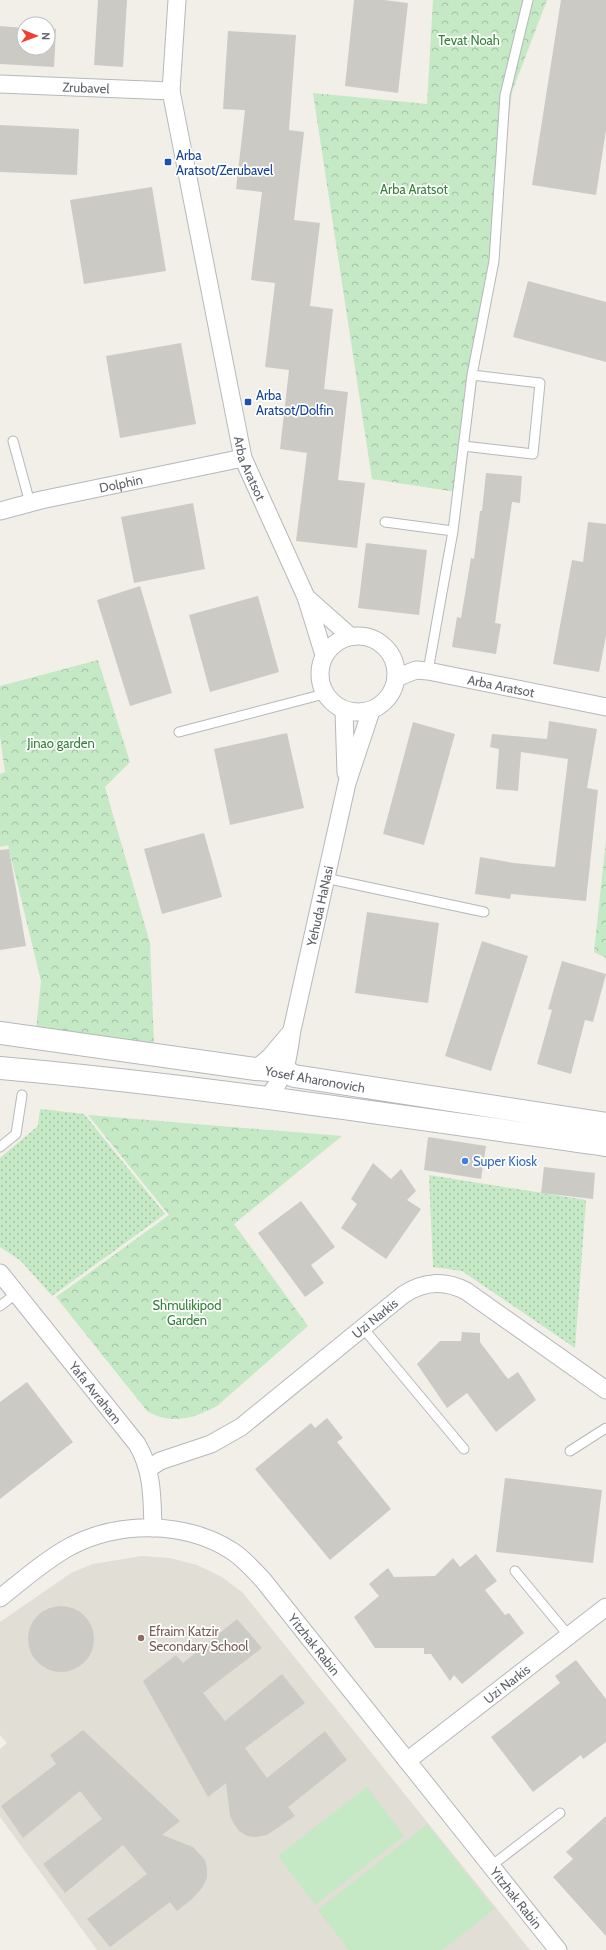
<svg xmlns="http://www.w3.org/2000/svg" width="606" height="1950" viewBox="0 0 606 1950" font-family="Cabin,sans-serif">
  <style>
    .education { fill: #e1ded6 }
    .grass { fill: url(#grass-dots) }
    .park { fill: url(#park-crowns) }
    .pitch { fill: #c5e8c5 }
    .building { fill: #cccac5 }
    .lines { fill: none; stroke-linecap: round; stroke-linejoin: round }
    .service-casing { stroke: #b5b8bc; stroke-width: 11 }
    .minor-casing { stroke: #b5b8bc; stroke-width: 19 }
    .tertiary-casing { stroke: #b5b8bc; stroke-width: 24 }
    .service { stroke: #fff; stroke-width: 9 }
    .minor { stroke: #fff; stroke-width: 17 }
    .tertiary { stroke: #fff; stroke-width: 22 }
    .transit-dot { fill: #1a4fb4; stroke: #fff; stroke-width: 1.5 }
    .shop-dot { fill: #3f7fe0; stroke: #fff; stroke-width: 1.5 }
    .education-dot { fill: #8d6e63; stroke: #fff; stroke-width: 1.5 }
    .labels { text-anchor: middle; dominant-baseline: central; stroke-width: 3.5; stroke-linejoin: round; paint-order: stroke }
    .park-label { font-size: 13px; fill: #348238; stroke: #fff }
    .street-label { font-size: 13px; fill: #5f6368; stroke: #fff }
    .transit-label { font-size: 13px; fill: #164399; stroke: #fff; text-anchor: start }
    .shop-label { font-size: 13px; fill: #366cbe; stroke: #fff; text-anchor: start }
    .education-label { font-size: 13px; fill: #785e54; stroke: #fff; text-anchor: start }
  </style>
  <defs>
    <pattern id="grass-dots" width="8" height="8" patternUnits="userSpaceOnUse"><rect width="8" height="8" fill="#c5e8c5"/><path d="M2 2h.1M6 6h.1" fill="none" stroke="#a3c0a4" stroke-width="1.8" stroke-linecap="round"/></pattern>
    <pattern id="park-crowns" width="20" height="18" patternUnits="userSpaceOnUse"><rect width="20" height="18" fill="#c5e8c5"/><path d="M2 6a3 3 0 1 1 6 0M12 15a3 3 0 1 1 6 0" fill="none" stroke="#a3c0a4"/></pattern>
  </defs>
  <rect width="100%" height="100%" fill="#f1efe8"/>
  <path class="education" d="M 142,1556 L 170,1558 L 197,1565 L 222,1577 L 243,1593 L 530,1950 L 97,1950 L 0,1817 L 0,1749 L 7,1743 L 0,1735 L 0,1622 L 71,1573 L 93,1564 Z"/>
  <path class="grass" d="M 40,1109 L 84,1114 L 165,1214 L 52,1296 L 21,1261 L 0,1247 L 0,1158 L 38,1126 Z
    M 429,1175 L 586,1200 L 575,1348 L 462,1271 L 433,1267 Z"/>
  <path class="park" d="M 433,0 L 547,0 L 512,92 L 463,493 L 372,479 L 313,93 L 427,104 Z
    M 98,660 L 130,762 L 105,787 L 150,943 L 154,1044 L 36,1030 L 41,981 L 8,845 L 0,847 L 0,774 L 5,772 L 0,736 L 0,686 Z
    M 606,840 L 606,958 L 594,952 Z
    M 88,1115 L 342,1136 L 234,1224 L 308,1326 L 217,1406 C 193,1419 171,1425 147,1411 L 56,1297 L 169,1215 Z"/>
  <path class="pitch" d="M 367,1787 L 404,1836 L 315,1905 L 278,1856 Z
    M 427,1824 L 494,1909 L 442,1950 L 349,1950 L 318,1910 Z"/>
  <path class="building" d="M 98,0 L 127,0 L 123,67 L 94,65 Z
    M 354,0 L 384,0 L 408,3 L 398,93 L 345,86 Z
    M 561,0 L 606,0 L 606,130 L 596,195 L 532,185 Z
    M 0,26 L 24,28 L 24,48 L 48,48 L 48,29 L 56,29 L 54,67 L 0,64 Z
    M 228,31 L 296,35 L 289,130 L 304,132 L 294,220 L 320,223 L 310,306 L 333,309 L 324,389 L 348,392 L 338,480 L 365,483 L 357,548 L 296,541 L 307,453 L 280,449 L 289,370 L 265,367 L 275,283 L 251,280 L 262,192 L 236,189 L 245,110 L 223,109 Z
    M 0,125 L 79,129 L 77,175 L 0,172 Z
    M 152,187 L 166,271 L 84,284 L 70,200 Z
    M 528,281 L 606,302 L 606,362 L 513,337 Z
    M 181,343 L 196,424 L 120,438 L 106,356 Z
    M 486,473 L 522,476 L 520,503 L 512,502 L 495,623 L 501,624 L 496,654 L 452,647 L 457,617 L 461,618 L 471,558 L 474,559 L 480,511 L 482,511 Z
    M 193,503 L 205,569 L 134,583 L 121,517 Z
    M 588,522 L 606,524 L 606,636 L 599,672 L 553,664 L 572,560 L 583,562 Z
    M 366,543 L 427,550 L 419,615 L 358,608 Z
    M 140,586 L 172,693 L 130,706 L 97,600 Z
    M 258,596 L 279,672 L 210,692 L 189,615 Z
    M 549,721 L 597,729 L 587,788 L 598,790 L 586,901 L 511,894 L 510,899 L 475,894 L 480,857 L 514,863 L 555,867 L 568,759 L 521,752 L 518,791 L 496,789 L 499,749 L 490,747 L 492,734 L 547,739 Z
    M 413,722 L 455,734 L 424,845 L 383,834 Z
    M 287,733 L 304,808 L 230,825 L 214,749 Z
    M 204,833 L 222,897 L 162,914 L 144,849 Z
    M 9,849 L 26,946 L 0,950 L 0,850 Z
    M 367,912 L 439,923 L 428,1003 L 355,993 Z
    M 482,941 L 528,956 L 491,1071 L 445,1056 Z
    M 562,961 L 606,974 L 593,1022 L 585,1020 L 571,1074 L 537,1064 L 552,1010 L 548,1009 Z
    M 428,1137 L 486,1146 L 481,1179 L 424,1170 Z
    M 373,1163 L 391,1179 L 401,1169 L 416,1191 L 407,1200 L 421,1209 L 386,1259 L 341,1228 L 357,1204 L 351,1199 Z
    M 544,1167 L 595,1173 L 593,1199 L 541,1193 Z
    M 301,1201 L 335,1247 L 311,1265 L 324,1283 L 305,1297 L 258,1233 Z
    M 462,1332 L 480,1333 L 480,1342 L 508,1379 L 518,1372 L 536,1400 L 496,1432 L 467,1393 L 447,1408 L 417,1364 L 440,1341 L 461,1341 Z
    M 27,1382 L 73,1442 L 0,1499 L 0,1402 Z
    M 327,1418 L 343,1438 L 337,1442 L 391,1509 L 330,1560 L 255,1469 L 311,1423 L 315,1428 Z
    M 505,1478 L 602,1490 L 593,1563 L 496,1552 Z
    M 476,1554 L 497,1581 L 485,1590 L 505,1615 L 509,1613 L 524,1633 L 462,1684 L 454,1675 L 450,1681 L 431,1654 L 424,1654 L 424,1648 L 375,1648 L 354,1617 L 379,1596 L 369,1584 L 388,1568 L 394,1577 L 435,1576 L 453,1558 L 460,1567 Z
    M28 1639a33 33 0 1 1 66 0a33 33 0 1 1-66 0Z
    M 237,1619 L 262,1648 L 203,1693 L 225,1721 L 282,1674 L 305,1703 L 245,1748 L 267,1778 L 325,1731 L 347,1760 L 288,1807 L 295,1816 L 267,1835 L 256,1837 L 247,1836 L 239,1831 L 234,1824 L 230,1816 L 226,1783 L 208,1797 L 143,1681 L 176,1655 L 183,1663 Z
    M 576,1660 L 606,1699 L 606,1742 L 583,1759 L 581,1755 L 533,1792 L 491,1737 L 560,1683 L 555,1676 Z
    M 83,1730 L 180,1821 L 162,1835 L 193,1847 L 205,1860 L 207,1868 L 207,1878 L 202,1888 L 192,1899 L 177,1911 L 170,1902 L 110,1947 L 87,1919 L 147,1874 L 123,1845 L 65,1893 L 43,1864 L 102,1819 L 80,1791 L 23,1838 L 1,1806 L 56,1764 L 50,1755 Z
    M 606,1816 L 606,1936 L 553,1877 L 573,1859 L 566,1852 Z"/>
  <g class="lines">
    <g class="service-casing">
      <path id="service" d="M 13,441 L 30,503
        M 463,446 L 533,454 L 540,383 L 472,375
        M 385,522 L 453,531
        M 428,671 L 453,531 L 472,375 L 494,261 L 505,95 L 528,0
        M 179,732 L 324,694
        M 325,878 L 484,912
        M 0,1147 L 16,1134 L 22,1095
        M 0,1306 L 17,1293
        M 363,1328 L 464,1449
        M 570,1451 L 606,1428
        M 515,1571 L 569,1636
        M 491,1866 L 560,1813"/>
    </g>
    <g class="minor-casing">
      <g id="minor">
        <path id="s1" d="M 177,0 L 171,91 L 243,458 L 306,597 L 324,655"/>
        <path id="s2" d="M 0,84 L 171,91"/>
        <path id="s3" d="M 0,511 L 41,500 L 243,458"/>
        <path d="M 306,597 L 350,636"/>
        <circle cx="358" cy="674" r="38"/>
        <path id="s4" d="M 396,678 L 416,670 L 428,671 L 606,707"/>
        <path d="M 344,711 L 346,773"/>
        <path d="M 256,1069 L 270,1057 L 291,1032"/>
        <path id="s5" d="M 267,1098 C 288,1073 287,1061 292,1030 L 347,783 L 371,711"/>
        <path id="s6" d="M 0,1273 L 137,1444 C 153,1471 152,1498 153,1528"/>
        <path id="s7" d="M 148,1469 L 160,1461 L 211,1444 L 241,1427 L 403,1295 C 423,1281 445,1280 466,1291 L 606,1390"/>
        <path id="s8" d="M 0,1598 C 23,1580 45,1560 71,1546 C 120,1521 185,1521 232,1551 C 244,1559 253,1569 263,1580 L 558,1950"/>
        <path id="s9" d="M 407,1761 L 606,1607"/>
      </g>
    </g>
    <g class="tertiary-casing">
      <path id="tertiary" d="M 0,1033 L 256,1069 L 285,1071 L 294,1076 L 606,1124
        M 0,1068 C 203,1086 404,1117 606,1145"/>
    </g>
    <use href="#service" class="service"/>
    <use href="#minor" class="minor"/>
    <use href="#tertiary" class="tertiary"/>
  </g>
  <g class="transit-dot">
    <rect x="164" y="158" width="8" height="8" rx="2"/>
    <rect x="244" y="398" width="8" height="8" rx="2"/>
  </g>
  <circle class="shop-dot" cx="465" cy="1161" r="4"/>
  <circle class="education-dot" cx="141" cy="1638" r="4"/>
  <g class="labels">
    <g class="park-label">
      <text x="469" y="40">Tevat Noah</text>
      <text x="414" y="189">Arba Aratsot</text>
      <text x="61" y="743">Jinao garden</text>
      <text x="187" y="1305">Shmulikipod<tspan x="187" dy="15">Garden</tspan></text>
    </g>
    <g class="street-label">
      <text stroke="none"><textPath href="#s2" startOffset="86">Zrubavel</textPath></text>
      <text stroke="none"><textPath href="#s1" startOffset="477">Arba Aratsot</textPath></text>
      <text stroke="none"><textPath href="#s3" startOffset="124">Dolphin</textPath></text>
      <text stroke="none"><textPath href="#s4" startOffset="108">Arba Aratsot</textPath></text>
      <text stroke="none"><textPath href="#s5" startOffset="201">Yehuda HaNasi</textPath></text>
      <text transform="translate(315 1079) rotate(10)">Yosef Aharonovich</text>
      <text stroke="none"><textPath href="#s7" startOffset="275">Uzi Narkis</textPath></text>
      <text stroke="none"><textPath href="#s6" startOffset="153">Yafa Avraham</textPath></text>
      <text stroke="none"><textPath href="#s8" startOffset="381">Yitzhak Rabin</textPath></text>
      <text stroke="none"><textPath href="#s9" startOffset="126">Uzi Narkis</textPath></text>
      <text stroke="none"><textPath href="#s8" startOffset="705">Yitzhak Rabin</textPath></text>
    </g>
    <g class="transit-label">
      <text x="176" y="155">Arba<tspan x="176" dy="15">Aratsot/Zerubavel</tspan></text>
      <text x="256" y="395">Arba<tspan x="256" dy="15">Aratsot/Dolfin</tspan></text>
    </g>
    <g class="shop-label">
      <text x="473" y="1161">Super Kiosk</text>
    </g>
    <g class="education-label">
      <text x="149" y="1631">Efraim Katzir<tspan x="149" dy="15">Secondary School</tspan></text>
    </g>
  </g>
  <g transform="translate(36 36) rotate(91)"><circle r="19" fill="#ffffff" stroke="#bfc1c3"/>
  <path d="M0-3L7 15L0 10L-7 15Z" fill="#ea4335"/>
  <text y="-6" font-size="11" font-weight="bold" text-anchor="middle" fill="#5f6368">N</text>
  </g>
</svg>
